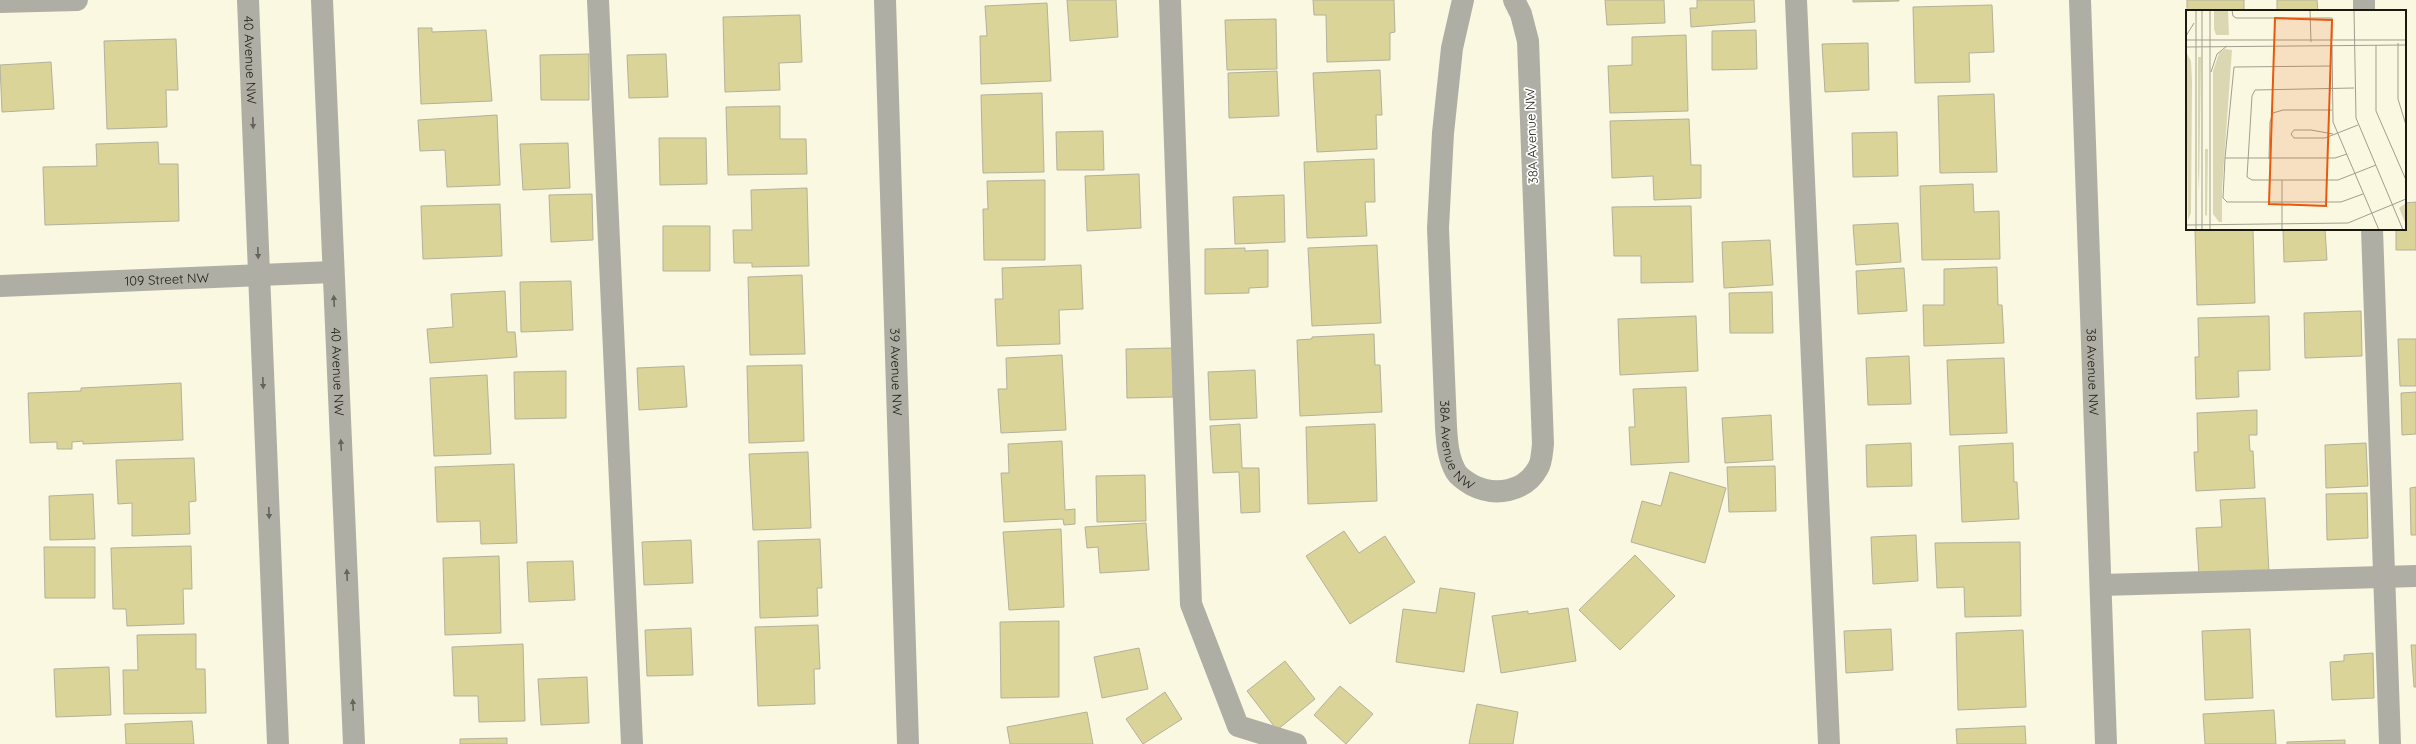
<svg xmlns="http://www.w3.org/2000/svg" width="2416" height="744" viewBox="0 0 2416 744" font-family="Quicksand,sans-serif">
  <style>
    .building { fill: #dad499; stroke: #b3b19b }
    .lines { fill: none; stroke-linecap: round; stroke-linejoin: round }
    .minor { stroke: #afaea4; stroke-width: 22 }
    .oneway { fill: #64645a }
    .labels { text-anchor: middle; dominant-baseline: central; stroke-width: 3.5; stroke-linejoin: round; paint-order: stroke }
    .street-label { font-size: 13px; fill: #1a1a11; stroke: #fff }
    .inset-road { fill: none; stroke: #a09f8e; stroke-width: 1 }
    .view { fill: #e8590c; fill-opacity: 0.15; stroke: #e8590c; stroke-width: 2 }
    .inset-edge { fill: none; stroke: #1a1a11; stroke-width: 2 }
  </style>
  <rect width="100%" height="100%" fill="#faf8e1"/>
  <path class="building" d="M 1067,0 L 1116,0 L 1118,37 L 1070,41 Z
    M 1313,0 L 1394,0 L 1395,32 L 1390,33 L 1390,60 L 1327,62 L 1326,15 L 1314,15 Z
    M 1605,0 L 1664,0 L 1665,23 L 1607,25 Z
    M 1697,0 L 1754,0 L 1755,22 L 1691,27 L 1690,8 L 1697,8 Z
    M 1853,0 L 1899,0 L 1899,1 L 1853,2 Z
    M 2187,0 L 2244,0 L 2244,11 L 2187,11 Z
    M 2277,0 L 2317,0 L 2318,11 L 2277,11 Z
    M 1047,3 L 1051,81 L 981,84 L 980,36 L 987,36 L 985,6 Z
    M 1992,5 L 1994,52 L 1969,53 L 1970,82 L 1915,83 L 1913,7 Z
    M 800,15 L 802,62 L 779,63 L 780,90 L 725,92 L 723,17 Z
    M 1276,19 L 1277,69 L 1227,70 L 1225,20 Z
    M 418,28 L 432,28 L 432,32 L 486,30 L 492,101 L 421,104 Z
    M 1756,30 L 1757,69 L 1712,70 L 1712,31 Z
    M 1686,35 L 1688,111 L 1610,113 L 1608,66 L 1632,65 L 1632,37 Z
    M 176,39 L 178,90 L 166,90 L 167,127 L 107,129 L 104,41 Z
    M 1868,43 L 1869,90 L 1825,92 L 1822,44 Z
    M 589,54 L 589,100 L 541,100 L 540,55 Z
    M 666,54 L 668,97 L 629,98 L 627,55 Z
    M 51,62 L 54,109 L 2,112 L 0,65 Z
    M 1380,70 L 1382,115 L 1376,115 L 1377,149 L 1317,152 L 1313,73 Z
    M 1277,71 L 1279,116 L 1229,118 L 1228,73 Z
    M 1042,93 L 1044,172 L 983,173 L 981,95 Z
    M 1994,94 L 1997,172 L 1940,173 L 1938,96 Z
    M 780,106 L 780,139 L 806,139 L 807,174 L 728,175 L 726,107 Z
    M 497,115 L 500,185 L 447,187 L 445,150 L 420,151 L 418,120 Z
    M 1689,119 L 1691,165 L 1701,165 L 1701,198 L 1654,200 L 1653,176 L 1612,178 L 1610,121 Z
    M 1103,131 L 1104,170 L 1057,170 L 1056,132 Z
    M 1897,132 L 1898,176 L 1853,177 L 1852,133 Z
    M 659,138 L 706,138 L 707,184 L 660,185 Z
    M 158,142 L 159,164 L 178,164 L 179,221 L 45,225 L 43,167 L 97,166 L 96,144 Z
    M 568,143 L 570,188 L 523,190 L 520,144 Z
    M 1374,159 L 1375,202 L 1365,202 L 1367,236 L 1307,238 L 1304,162 Z
    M 1139,174 L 1141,228 L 1087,231 L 1085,176 Z
    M 1045,180 L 1045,260 L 984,260 L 983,209 L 988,209 L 987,181 Z
    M 1973,184 L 1974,212 L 1999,211 L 2000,259 L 1922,260 L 1920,186 Z
    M 807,188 L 809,266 L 752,267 L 752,263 L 734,263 L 733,230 L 752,230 L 751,190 Z
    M 592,194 L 593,240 L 551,242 L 549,195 Z
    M 1284,195 L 1285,242 L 1235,244 L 1233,197 Z
    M 2416,202 L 2416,250 L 2396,250 L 2396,229 L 2405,229 L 2405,203 Z
    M 500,204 L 502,256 L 423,259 L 421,206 Z
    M 1691,206 L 1693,282 L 1641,283 L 1641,256 L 1614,256 L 1612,207 Z
    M 1898,223 L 1901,262 L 1856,265 L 1853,225 Z
    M 663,226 L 710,226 L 710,271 L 663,271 Z
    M 2195,229 L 2253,229 L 2255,303 L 2197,305 Z
    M 2283,229 L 2325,229 L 2327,260 L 2284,262 Z
    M 1770,240 L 1773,285 L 1724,288 L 1722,242 Z
    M 1377,245 L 1381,323 L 1312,326 L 1308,248 Z
    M 1245,248 L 1245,251 L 1268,250 L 1268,287 L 1249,288 L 1249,293 L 1205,294 L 1205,249 Z
    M 1081,265 L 1083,309 L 1059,310 L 1060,344 L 997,346 L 995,299 L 1003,299 L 1002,268 Z
    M 1997,267 L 1998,305 L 2002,305 L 2004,343 L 1924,346 L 1923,305 L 1944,305 L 1944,269 Z
    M 1904,268 L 1907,311 L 1858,314 L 1856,271 Z
    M 802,275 L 805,354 L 750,355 L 748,277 Z
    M 571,281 L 573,330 L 521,332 L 520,282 Z
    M 505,291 L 507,332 L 515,332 L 517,357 L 430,363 L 427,329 L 453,327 L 451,294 Z
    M 1772,292 L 1773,333 L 1730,333 L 1729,293 Z
    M 2361,311 L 2362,356 L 2305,358 L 2304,313 Z
    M 1696,316 L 1698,371 L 1620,375 L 1618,319 Z
    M 2269,316 L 2270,370 L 2238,371 L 2239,397 L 2196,399 L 2195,357 L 2199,357 L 2198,318 Z
    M 1374,334 L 1375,365 L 1380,365 L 1382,412 L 1300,416 L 1297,340 L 1312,339 L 1312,337 Z
    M 2398,339 L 2416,339 L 2416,386 L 2400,386 Z
    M 1172,348 L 1173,397 L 1127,398 L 1126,349 Z
    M 1062,355 L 1066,430 L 1001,433 L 998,389 L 1007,389 L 1006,358 Z
    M 1909,356 L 1911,404 L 1868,405 L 1866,358 Z
    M 2004,358 L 2007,433 L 1950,435 L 1947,360 Z
    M 802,365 L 804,441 L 749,443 L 747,366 Z
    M 684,366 L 687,407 L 639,410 L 637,368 Z
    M 1255,370 L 1257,418 L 1210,420 L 1208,372 Z
    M 566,371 L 566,418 L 515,419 L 514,372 Z
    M 487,375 L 491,454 L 434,456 L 430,378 Z
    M 181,383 L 183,440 L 83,444 L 83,441 L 72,442 L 72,449 L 57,449 L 57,442 L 30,443 L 28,393 L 81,391 L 81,388 Z
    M 1686,387 L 1689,462 L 1631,465 L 1629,427 L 1635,427 L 1633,389 Z
    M 2416,392 L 2416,434 L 2402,435 L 2401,393 Z
    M 2257,410 L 2257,435 L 2249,435 L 2250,451 L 2253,451 L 2255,488 L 2196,491 L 2194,452 L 2198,452 L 2197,413 Z
    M 1771,415 L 1773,460 L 1725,463 L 1722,418 Z
    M 1240,424 L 1242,468 L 1259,468 L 1260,512 L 1241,513 L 1239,472 L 1213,473 L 1210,426 Z
    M 1375,424 L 1377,501 L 1308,504 L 1306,427 Z
    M 1062,441 L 1065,510 L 1075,509 L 1075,524 L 1064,525 L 1063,519 L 1004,522 L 1001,473 L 1009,473 L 1008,444 Z
    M 1911,443 L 1912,486 L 1867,487 L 1866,445 Z
    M 2013,443 L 2014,482 L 2017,482 L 2019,519 L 1962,522 L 1959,446 Z
    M 2366,443 L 2368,486 L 2326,488 L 2325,445 Z
    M 808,452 L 811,528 L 753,530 L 749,454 Z
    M 194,458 L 196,501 L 189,502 L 190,534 L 132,536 L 132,503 L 118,504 L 116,460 Z
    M 514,464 L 517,543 L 481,544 L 480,521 L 437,522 L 435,467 Z
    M 1775,466 L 1776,511 L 1729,512 L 1727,467 Z
    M 1670,472 L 1726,488 L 1705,563 L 1631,542 L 1642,501 L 1661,506 Z
    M 1145,475 L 1146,521 L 1097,522 L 1096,476 Z
    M 2416,487 L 2416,535 L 2411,535 L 2410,488 Z
    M 2367,493 L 2368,538 L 2327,540 L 2326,494 Z
    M 93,494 L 95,539 L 50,540 L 49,496 Z
    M 2265,498 L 2269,572 L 2199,576 L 2196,528 L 2222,527 L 2220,500 Z
    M 1146,523 L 1149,570 L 1100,573 L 1098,547 L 1087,548 L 1085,527 Z
    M 1061,529 L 1064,607 L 1009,610 L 1003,532 Z
    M 1344,531 L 1359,553 L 1385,536 L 1415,582 L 1350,624 L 1306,556 Z
    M 1916,535 L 1918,581 L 1873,584 L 1871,537 Z
    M 820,539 L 822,588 L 817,588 L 818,616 L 760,618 L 758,541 Z
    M 691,540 L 693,583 L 644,585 L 642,542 Z
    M 2020,542 L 2021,616 L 1965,617 L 1964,587 L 1937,588 L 1935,543 Z
    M 191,546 L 192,589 L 183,589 L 184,624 L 127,626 L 126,609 L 113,609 L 111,548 Z
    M 44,547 L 95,547 L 95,598 L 45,598 Z
    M 1635,555 L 1675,596 L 1620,650 L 1579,610 Z
    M 499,556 L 501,633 L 445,635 L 443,558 Z
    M 573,561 L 575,600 L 529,602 L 527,562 Z
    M 1440,588 L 1475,593 L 1464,672 L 1396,662 L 1403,609 L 1436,613 Z
    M 1568,608 L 1576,661 L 1501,673 L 1492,616 L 1528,611 L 1528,614 Z
    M 1059,621 L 1059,697 L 1001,698 L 1000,622 Z
    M 818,625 L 820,669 L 814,669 L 815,704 L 758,706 L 755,627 Z
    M 691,628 L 693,675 L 647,676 L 645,630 Z
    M 1891,629 L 1893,670 L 1846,673 L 1844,631 Z
    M 2250,629 L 2253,698 L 2205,700 L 2202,631 Z
    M 2023,630 L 2026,707 L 1958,710 L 1956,633 Z
    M 196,634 L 196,669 L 205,669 L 206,713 L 124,714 L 123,670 L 138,670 L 137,635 Z
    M 523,644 L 525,721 L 479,722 L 478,696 L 454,696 L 452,647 Z
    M 2411,645 L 2416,645 L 2416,687 L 2414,687 Z
    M 1139,648 L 1148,689 L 1102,698 L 1094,657 Z
    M 2373,653 L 2374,698 L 2332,700 L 2330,662 L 2344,661 L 2344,655 Z
    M 1285,661 L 1315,699 L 1277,730 L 1247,691 Z
    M 109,667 L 111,715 L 56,717 L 54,669 Z
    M 587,677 L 589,723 L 541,725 L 538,679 Z
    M 1340,686 L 1373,714 L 1346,744 L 1314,715 Z
    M 1165,692 L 1182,719 L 1143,744 L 1126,719 Z
    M 1477,704 L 1518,712 L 1513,744 L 1469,744 Z
    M 2274,710 L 2276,744 L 2205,744 L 2203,714 Z
    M 1087,712 L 1093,744 L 1010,744 L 1007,727 Z
    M 192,721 L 194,744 L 126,744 L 125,724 Z
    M 2025,726 L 2026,744 L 1957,744 L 1956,729 Z
    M 507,738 L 507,744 L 460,744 L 460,739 Z
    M 2345,740 L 2345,744 L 2287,744 L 2287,742 Z"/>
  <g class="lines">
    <g class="minor">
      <path id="s1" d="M 248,0 L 278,744"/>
      <path id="s2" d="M 322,0 L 354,744"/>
      <path d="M 598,0 L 632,744"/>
      <path id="s3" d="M 885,0 L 908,744"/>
      <path d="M 1170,0 L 1191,604 L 1238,726 L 1296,744"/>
      <path id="s4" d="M 1463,0 L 1452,48 L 1443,133 L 1438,228 L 1446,427 C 1447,443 1448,458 1456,472 C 1459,477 1467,482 1472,485 C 1495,497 1525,492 1538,468 C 1542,462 1542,451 1543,444 L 1528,41 L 1521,14 L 1514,0"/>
      <path d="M 1796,0 L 1829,744"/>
      <path id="s5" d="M 2080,0 L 2106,744"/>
      <path d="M 2364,0 L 2364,11"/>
      <path d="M 0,2 L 77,0"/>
      <path d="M 2372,229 L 2390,744"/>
      <path id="s6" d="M 0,286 L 333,272"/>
      <path d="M 2101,585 L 2416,576"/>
    </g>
  </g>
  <defs><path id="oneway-solid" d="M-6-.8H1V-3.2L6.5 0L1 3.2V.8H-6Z"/></defs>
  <g class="oneway">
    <use href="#oneway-solid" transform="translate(253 123) rotate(88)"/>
    <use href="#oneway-solid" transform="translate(258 253) rotate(88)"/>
    <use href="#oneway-solid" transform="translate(334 301) rotate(-93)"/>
    <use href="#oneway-solid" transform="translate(263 383) rotate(88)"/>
    <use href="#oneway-solid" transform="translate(341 445) rotate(-93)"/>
    <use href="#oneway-solid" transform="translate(269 513) rotate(88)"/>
    <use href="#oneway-solid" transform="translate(347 575) rotate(-93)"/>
    <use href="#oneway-solid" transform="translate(353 705) rotate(-93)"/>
  </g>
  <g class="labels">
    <g class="street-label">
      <text stroke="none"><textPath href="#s1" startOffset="60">40 Avenue NW</textPath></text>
      <text transform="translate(1531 136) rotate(-92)">38A Avenue NW</text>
      <text stroke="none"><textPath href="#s6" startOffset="167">109 Street NW</textPath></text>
      <text stroke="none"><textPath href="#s2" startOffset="372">40 Avenue NW</textPath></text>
      <text stroke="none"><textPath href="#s3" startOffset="372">39 Avenue NW</textPath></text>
      <text stroke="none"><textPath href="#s5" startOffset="372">38 Avenue NW</textPath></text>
      <text stroke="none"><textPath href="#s4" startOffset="450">38A Avenue NW</textPath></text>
    </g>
  </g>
  <g transform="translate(2186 10)">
    <rect width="220" height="220" fill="#faf8e1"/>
    <path d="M 28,0 L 42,0 L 43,25 L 30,25 L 28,19 ZM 39,39 L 46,40 L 36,179 L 36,212 L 33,212 L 27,204 L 27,61 L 33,43 ZM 0,42 L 5,51 L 6,71 L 5,203 L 2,210 ZM 12,47 L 15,47 L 13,182 L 12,162 ZM 19,139 L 22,139 L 21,206 L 19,205 ZM 220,193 L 220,215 L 213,198 Z" fill="#dbd7b3"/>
    <path class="inset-road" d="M 10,0 L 10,220M 16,0 L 16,220M 24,0 L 24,220M 46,0 L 47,6 L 50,8 L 146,8 L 146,29M 124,0 L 125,32M 168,0 L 170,108 L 217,220M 0,26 L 8,13M 0,30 L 220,30M 212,33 L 212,89 L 220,115M 146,35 L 147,112 L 193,220M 190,35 L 190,101 L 220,170M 0,37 L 220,35M 145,56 L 48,57 L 39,148 L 149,148 L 161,144M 25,62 L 31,44 L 41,36M 168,78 L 69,80 L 66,86 L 61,167 L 66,170 L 152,170 L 190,155M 147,124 L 125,120 L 108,120 L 105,124 L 108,128 L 139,128 L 172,115M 0,126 L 0,188M 39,148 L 37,188 L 41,192 L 155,192 L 177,184M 83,149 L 84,112 L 87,103 L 97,100 L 146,100M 0,215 L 162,213 L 220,189M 96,220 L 96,170"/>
    <path class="view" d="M 89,8 L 146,10 L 140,196 L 83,194 Z"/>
    <rect width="220" height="220" class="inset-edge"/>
  </g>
</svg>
